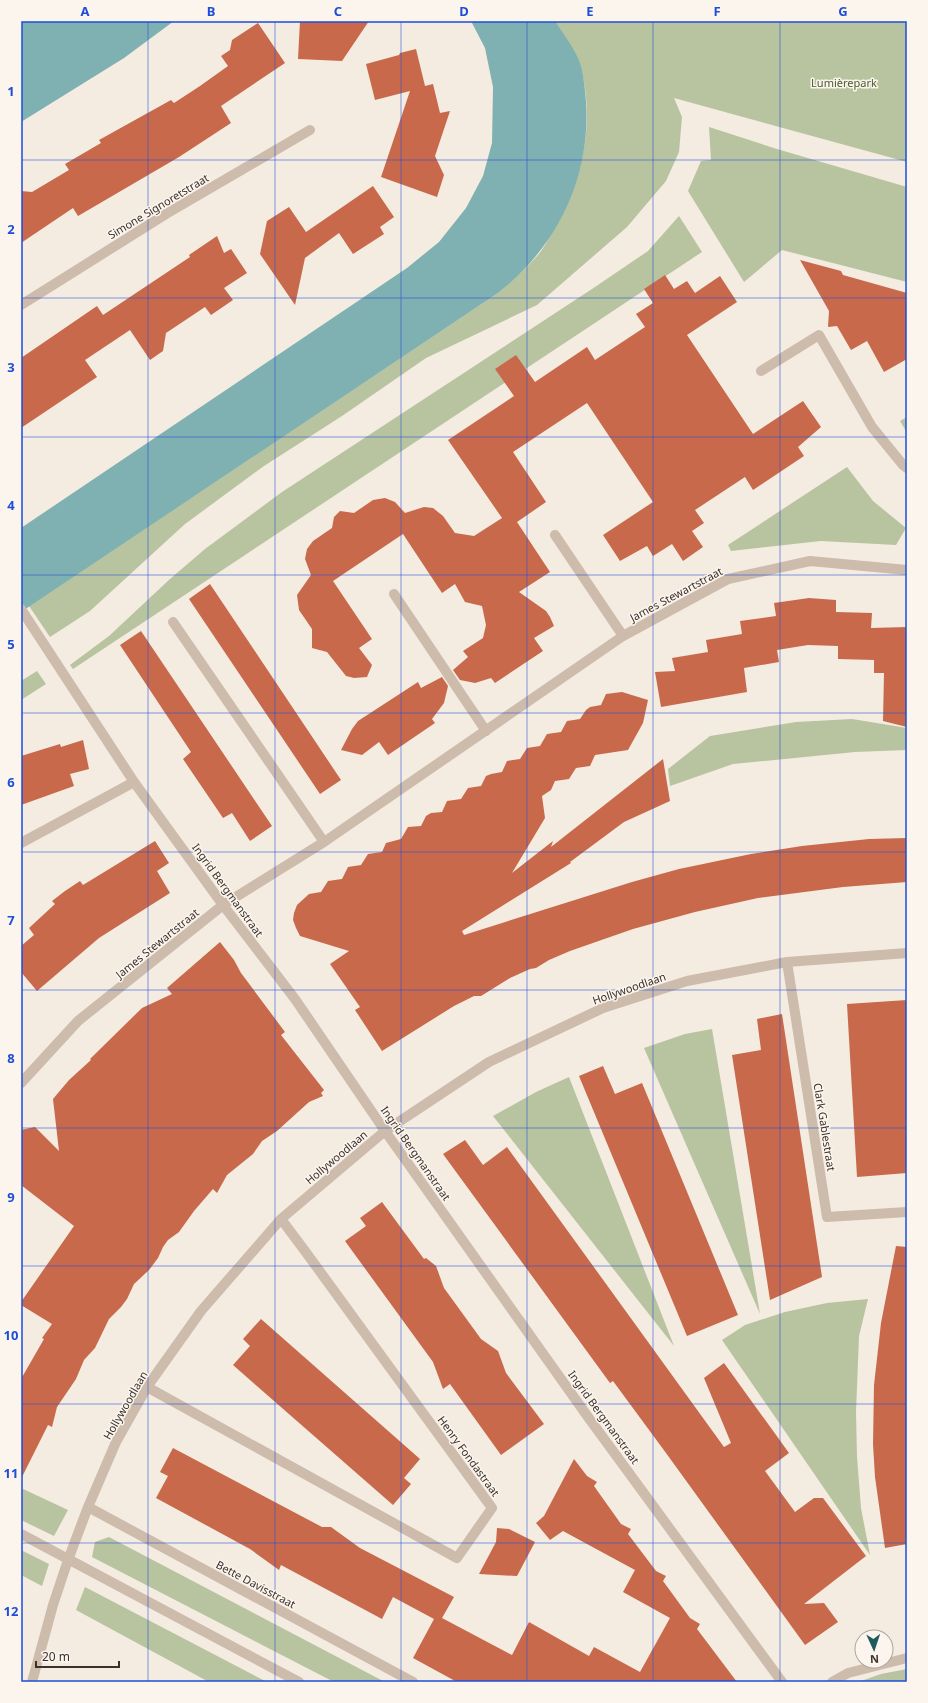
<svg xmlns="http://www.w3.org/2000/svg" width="928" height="1703" viewBox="0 0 928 1703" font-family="'Noto Sans',sans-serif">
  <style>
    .green { fill: #b8c4a0 }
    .water { fill: #7fb0b2 }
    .building { fill: #c8694b }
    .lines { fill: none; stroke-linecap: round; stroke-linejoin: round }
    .service { stroke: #cdbbac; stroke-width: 10 }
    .minor { stroke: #cdbbac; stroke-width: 10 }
    .grid { fill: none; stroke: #1d4ed8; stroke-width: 1; stroke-opacity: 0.55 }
    .labels { text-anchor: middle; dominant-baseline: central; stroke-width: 3; stroke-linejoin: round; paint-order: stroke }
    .park-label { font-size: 11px; fill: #4a5a2e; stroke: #fbf5ee }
    .street-label { font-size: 11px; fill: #3b302b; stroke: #fbf5ee }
    .neatline { fill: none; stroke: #1d4ed8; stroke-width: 1.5 }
    .grid-label { font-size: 13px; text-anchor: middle; font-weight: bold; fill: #1d4ed8 }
  </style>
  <rect width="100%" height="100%" fill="#f4ebe1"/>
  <path class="green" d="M 550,21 L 907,21 L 907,162 L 674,98 L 682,117 L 679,152 L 666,181 L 627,227 L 537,305 L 426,358 L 342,416 L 264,466 L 185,524 L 90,611 L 50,637 L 29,606 L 498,293 C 512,281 526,269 538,255 C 543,249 547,241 551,234 C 581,186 595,128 582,72 Z
    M 709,127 L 777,149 L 907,187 L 907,282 L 782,250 L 744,282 L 688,191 L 701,161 L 711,160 Z
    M 679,216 L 702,252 L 73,669 L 70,665 L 109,636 L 170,579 L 205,549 L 282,492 L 592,289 L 648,251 Z
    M 907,417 L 907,433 L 900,421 Z
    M 847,467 L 873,501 L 906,528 L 896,545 L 821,541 L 731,551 L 728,545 Z
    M 37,671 L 46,684 L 21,700 L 21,681 Z
    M 852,719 L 907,728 L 907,750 L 855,752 L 733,764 L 670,786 L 668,769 L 710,736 L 796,722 Z
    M 712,1029 L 760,1314 L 644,1048 L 685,1034 Z
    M 569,1077 L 674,1346 L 493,1116 L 536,1092 Z
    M 868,1299 L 859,1336 L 856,1412 L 857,1457 L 861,1508 L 870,1555 L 722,1340 L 745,1325 L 785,1312 L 827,1303 Z
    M 21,1488 L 68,1510 L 54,1536 L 21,1520 Z
    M 109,1537 L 385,1682 L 334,1682 L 92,1557 L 95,1542 Z
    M 21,1550 L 49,1564 L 42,1586 L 21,1575 Z
    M 85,1587 L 267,1682 L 209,1682 L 76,1610 Z
    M 907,1669 L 907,1682 L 858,1682 L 881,1674 Z"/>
  <path class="water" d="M 23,21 L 174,21 L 124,58 L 21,122 L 21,22 Z
    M 471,21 L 555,21 C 564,35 576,50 581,66 C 584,78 585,90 586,102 C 591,177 557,247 498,293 L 21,612 L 21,528 L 407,268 L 439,242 L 466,208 L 483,176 L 492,143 L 493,87 L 485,48 Z"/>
  <path class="building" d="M 300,21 L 369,21 L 342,61 L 298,59 Z
    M 258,23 L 285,63 L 221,106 L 231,123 L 179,157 L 78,216 L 73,208 L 21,243 L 21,191 L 32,192 L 69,170 L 65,164 L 101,143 L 99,140 L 171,100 L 174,103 L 200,86 L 228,66 L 221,56 L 230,50 L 232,40 Z
    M 416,49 L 425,86 L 433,84 L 440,113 L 450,111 L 435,156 L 444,175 L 437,197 L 381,177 L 410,91 L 375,100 L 366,64 L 399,55 L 400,53 Z
    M 373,186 L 394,217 L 380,227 L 384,234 L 353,254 L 339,233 L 305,258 L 295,305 L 260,254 L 267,221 L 289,207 L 306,232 Z
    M 217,236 L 224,253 L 231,249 L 247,273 L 224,288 L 233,300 L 211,315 L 205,307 L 166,333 L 163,351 L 150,360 L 130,330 L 85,360 L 97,377 L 21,428 L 21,358 L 97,306 L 103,315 L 190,257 L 189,255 Z
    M 800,260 L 841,271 L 843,275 L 907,293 L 907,359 L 884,372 L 867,341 L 851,350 L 837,326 L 828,327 L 829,311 Z
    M 665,275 L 674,289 L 687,281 L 695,293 L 720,276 L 737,302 L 687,335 L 753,434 L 803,401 L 821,427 L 798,447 L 804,456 L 753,490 L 745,477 L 695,510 L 704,523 L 692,531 L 703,547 L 683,561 L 672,544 L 653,556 L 647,546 L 620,561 L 603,535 L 653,502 L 587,403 L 513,452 L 546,502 L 517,522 L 550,572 L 519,592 L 546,611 L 550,617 L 554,626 L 534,638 L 543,651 L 495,683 L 491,678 L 475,683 L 460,680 L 453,670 L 468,657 L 463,651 L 483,638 L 486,625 L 482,606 L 465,602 L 455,584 L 442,593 L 403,534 L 333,581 L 372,639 L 359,648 L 372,665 L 367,677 L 354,678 L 346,676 L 327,652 L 312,648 L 312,629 L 299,610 L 297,595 L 311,575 L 305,559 L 307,549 L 313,541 L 332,528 L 334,517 L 340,511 L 354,513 L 373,500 L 385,498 L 395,502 L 405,513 L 424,507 L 433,508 L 443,516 L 455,533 L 474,536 L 502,518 L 448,440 L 514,396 L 495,369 L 516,355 L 535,382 L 587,347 L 595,360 L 645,327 L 636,314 L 653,303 L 644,289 Z
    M 210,584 L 341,780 L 320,794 L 189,599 Z
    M 809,598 L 836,600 L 836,612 L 872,613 L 871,628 L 907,627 L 907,727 L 883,721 L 884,673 L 874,673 L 874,660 L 838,659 L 838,646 L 808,645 L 777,650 L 779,662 L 744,668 L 747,692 L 661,707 L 655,672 L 675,671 L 672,658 L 708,652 L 706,640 L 742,634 L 740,621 L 776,616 L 774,603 Z
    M 141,631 L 272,826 L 250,841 L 232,813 L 223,818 L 183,759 L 191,752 L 120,645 Z
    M 442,677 L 448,686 L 444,703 L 432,719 L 435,723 L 388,755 L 379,742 L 362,755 L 341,750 L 352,729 L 358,721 L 418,682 L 421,688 Z
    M 622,692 L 648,700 L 643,723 L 628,750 L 595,755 L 590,766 L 576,768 L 569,779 L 555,781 L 551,790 L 542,796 L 545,818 L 512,873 L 553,841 L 551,847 L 663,759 L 670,801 L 624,822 L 570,862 L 571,863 L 462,931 L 464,935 L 632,882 L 679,869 L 751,854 L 802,846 L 869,839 L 907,838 L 907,882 L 843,887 L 758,898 L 695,912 L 633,929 L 570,951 L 549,960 L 536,968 L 530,969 L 510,978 L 481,996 L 474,996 L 454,1006 L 382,1051 L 355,1010 L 360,1007 L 330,964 L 349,951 L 300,936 L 296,928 L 293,920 L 294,913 L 297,905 L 309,894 L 321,892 L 328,881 L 342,879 L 348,867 L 361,865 L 368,854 L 382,852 L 386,843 L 401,839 L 408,827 L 421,826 L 426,816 L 431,813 L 442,812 L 447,801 L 461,799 L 468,788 L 481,786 L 486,776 L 491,774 L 502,772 L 507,761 L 520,759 L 527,748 L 540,746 L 547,734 L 561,732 L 567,721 L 580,719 L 586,710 L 590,707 L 601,705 L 606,694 Z
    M 83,740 L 89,769 L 70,774 L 74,786 L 21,805 L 21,756 L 60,744 L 61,747 Z
    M 155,841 L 169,863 L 157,871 L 170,893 L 99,938 L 37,991 L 21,972 L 21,946 L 34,935 L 29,928 L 55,904 L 52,901 L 65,891 L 80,881 L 83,885 Z
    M 220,942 L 234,960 L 241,973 L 285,1032 L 281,1035 L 324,1090 L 321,1093 L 323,1096 L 309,1102 L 277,1131 L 262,1141 L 253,1154 L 227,1175 L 217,1193 L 213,1189 L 194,1211 L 179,1232 L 168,1240 L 163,1247 L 158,1258 L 149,1270 L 134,1284 L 127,1299 L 121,1307 L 109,1319 L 95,1348 L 84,1360 L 76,1379 L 57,1407 L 52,1427 L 48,1425 L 21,1479 L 21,1379 L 44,1339 L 42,1338 L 52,1324 L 21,1305 L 21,1302 L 74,1226 L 21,1185 L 21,1130 L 35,1127 L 59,1151 L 53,1099 L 69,1080 L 91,1060 L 90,1059 L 142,1008 L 172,994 L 167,988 Z
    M 907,1000 L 907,1173 L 857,1177 L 847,1004 Z
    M 782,1014 L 822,1277 L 770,1300 L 732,1055 L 761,1050 L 757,1019 Z
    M 603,1066 L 615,1094 L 642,1083 L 738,1315 L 687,1336 L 579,1076 Z
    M 465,1140 L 483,1165 L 507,1147 L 724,1447 L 731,1443 L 704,1378 L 724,1363 L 789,1453 L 765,1471 L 795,1512 L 814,1498 L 823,1498 L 866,1556 L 804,1604 L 824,1603 L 838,1622 L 805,1645 L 666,1453 L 613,1381 L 610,1383 L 443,1154 Z
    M 382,1202 L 424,1259 L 426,1258 L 436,1266 L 444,1288 L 481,1339 L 498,1351 L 506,1373 L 544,1424 L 501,1455 L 450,1384 L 443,1389 L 433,1362 L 345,1241 L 366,1226 L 360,1218 Z
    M 896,1246 L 907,1247 L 907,1544 L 885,1548 L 875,1477 L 873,1444 L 874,1385 L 881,1323 Z
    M 261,1319 L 420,1459 L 404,1478 L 411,1484 L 393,1505 L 233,1365 L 250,1346 L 243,1339 Z
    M 173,1448 L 322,1527 L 331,1527 L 360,1548 L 454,1597 L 442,1618 L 512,1655 L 529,1622 L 589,1656 L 594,1647 L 640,1672 L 670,1618 L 623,1592 L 635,1570 L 563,1531 L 550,1540 L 536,1523 L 544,1516 L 574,1459 L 587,1476 L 597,1482 L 594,1486 L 621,1524 L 631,1529 L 628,1534 L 656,1571 L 666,1576 L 663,1581 L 690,1618 L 700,1624 L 697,1629 L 737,1682 L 457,1682 L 413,1658 L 434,1619 L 393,1597 L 382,1619 L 281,1565 L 279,1570 L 250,1549 L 156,1498 L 168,1476 L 160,1472 Z
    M 497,1528 L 509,1529 L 535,1542 L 517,1576 L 479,1574 L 496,1542 Z"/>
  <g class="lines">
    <path class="service" d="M 21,1534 L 299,1682"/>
    <path class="minor" d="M 21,305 L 166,214 L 310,130
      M 761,371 L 819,335 L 872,427 L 903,465 L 907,468
      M 555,535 L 623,636
      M 394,594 L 486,731
      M 21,609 L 134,782 L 223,905 L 295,999 L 385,1131 L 588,1417 L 782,1682
      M 173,622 L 324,842
      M 21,843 L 134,782
      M 787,962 L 827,1217 L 907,1212
      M 21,1083 L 78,1021 L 223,905 L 324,842 L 623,636 L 728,579 L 810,561 L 907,570
      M 147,1387 L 457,1558 L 492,1508 L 305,1251 L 281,1219
      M 88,1507 L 413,1682
      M 32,1682 L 53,1605 L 68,1560 L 88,1507 L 116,1442 L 147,1387 L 201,1311 L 281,1219 L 385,1131 L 489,1062 L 603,1008 L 687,981 L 787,962 L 907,953
      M 832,1682 L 848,1673 L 907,1658"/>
  </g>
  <path class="grid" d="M 148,21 L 148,1682M 275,21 L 275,1682M 401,21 L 401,1682M 527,21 L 527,1682M 653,21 L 653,1682M 780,21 L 780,1682M 21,160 L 907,160M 21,298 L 907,298M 21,437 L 907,437M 21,575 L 907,575M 21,713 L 907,713M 21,852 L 907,852M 21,990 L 907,990M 21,1128 L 907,1128M 21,1266 L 907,1266M 21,1404 L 907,1404M 21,1543 L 907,1543"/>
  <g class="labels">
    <g class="park-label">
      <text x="844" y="82">Lumièrepark</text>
    </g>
    <g class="street-label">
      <text transform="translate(158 206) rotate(-31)">Simone Signoretstraat</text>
      <text transform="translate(676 594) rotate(-28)">James Stewartstraat</text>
      <text transform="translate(228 890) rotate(54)">Ingrid Bergmanstraat</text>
      <text transform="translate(157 943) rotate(-39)">James Stewartstraat</text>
      <text transform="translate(629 988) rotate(-19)">Hollywoodlaan</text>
      <text transform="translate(825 1127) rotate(81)">Clark Gablestraat</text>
      <text transform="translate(416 1153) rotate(55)">Ingrid Bergmanstraat</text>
      <text transform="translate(336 1157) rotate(-40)">Hollywoodlaan</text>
      <text transform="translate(125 1405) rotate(-60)">Hollywoodlaan</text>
      <text transform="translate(604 1417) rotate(54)">Ingrid Bergmanstraat</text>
      <text transform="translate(469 1456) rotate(54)">Henry Fondastraat</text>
      <text transform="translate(256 1584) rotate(28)">Bette Davisstraat</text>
    </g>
  </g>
  <rect width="928" height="1703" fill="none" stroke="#fbf5ee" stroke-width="44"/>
  <g transform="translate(874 1649) rotate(177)"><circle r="19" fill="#fbf5ee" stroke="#aea6a0"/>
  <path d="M0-3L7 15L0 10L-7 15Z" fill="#1f5a5e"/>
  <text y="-6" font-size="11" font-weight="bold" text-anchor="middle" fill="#3b302b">N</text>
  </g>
  <path d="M36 1661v6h83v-6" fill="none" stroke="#3b302b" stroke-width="2"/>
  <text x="42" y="1661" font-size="12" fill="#3b302b" stroke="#fbf5ee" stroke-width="3" paint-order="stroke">20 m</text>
  <rect x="22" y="22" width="884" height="1659" class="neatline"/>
  <g class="grid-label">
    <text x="85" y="16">A</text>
    <text x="211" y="16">B</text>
    <text x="338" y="16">C</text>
    <text x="464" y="16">D</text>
    <text x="590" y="16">E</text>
    <text x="717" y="16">F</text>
    <text x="843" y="16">G</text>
    <text x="11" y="96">1</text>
    <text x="11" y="234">2</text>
    <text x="11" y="372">3</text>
    <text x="11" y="510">4</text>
    <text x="11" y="649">5</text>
    <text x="11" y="787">6</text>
    <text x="11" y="925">7</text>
    <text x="11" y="1063">8</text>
    <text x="11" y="1202">9</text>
    <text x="11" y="1340">10</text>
    <text x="11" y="1478">11</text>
    <text x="11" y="1616">12</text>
  </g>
</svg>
